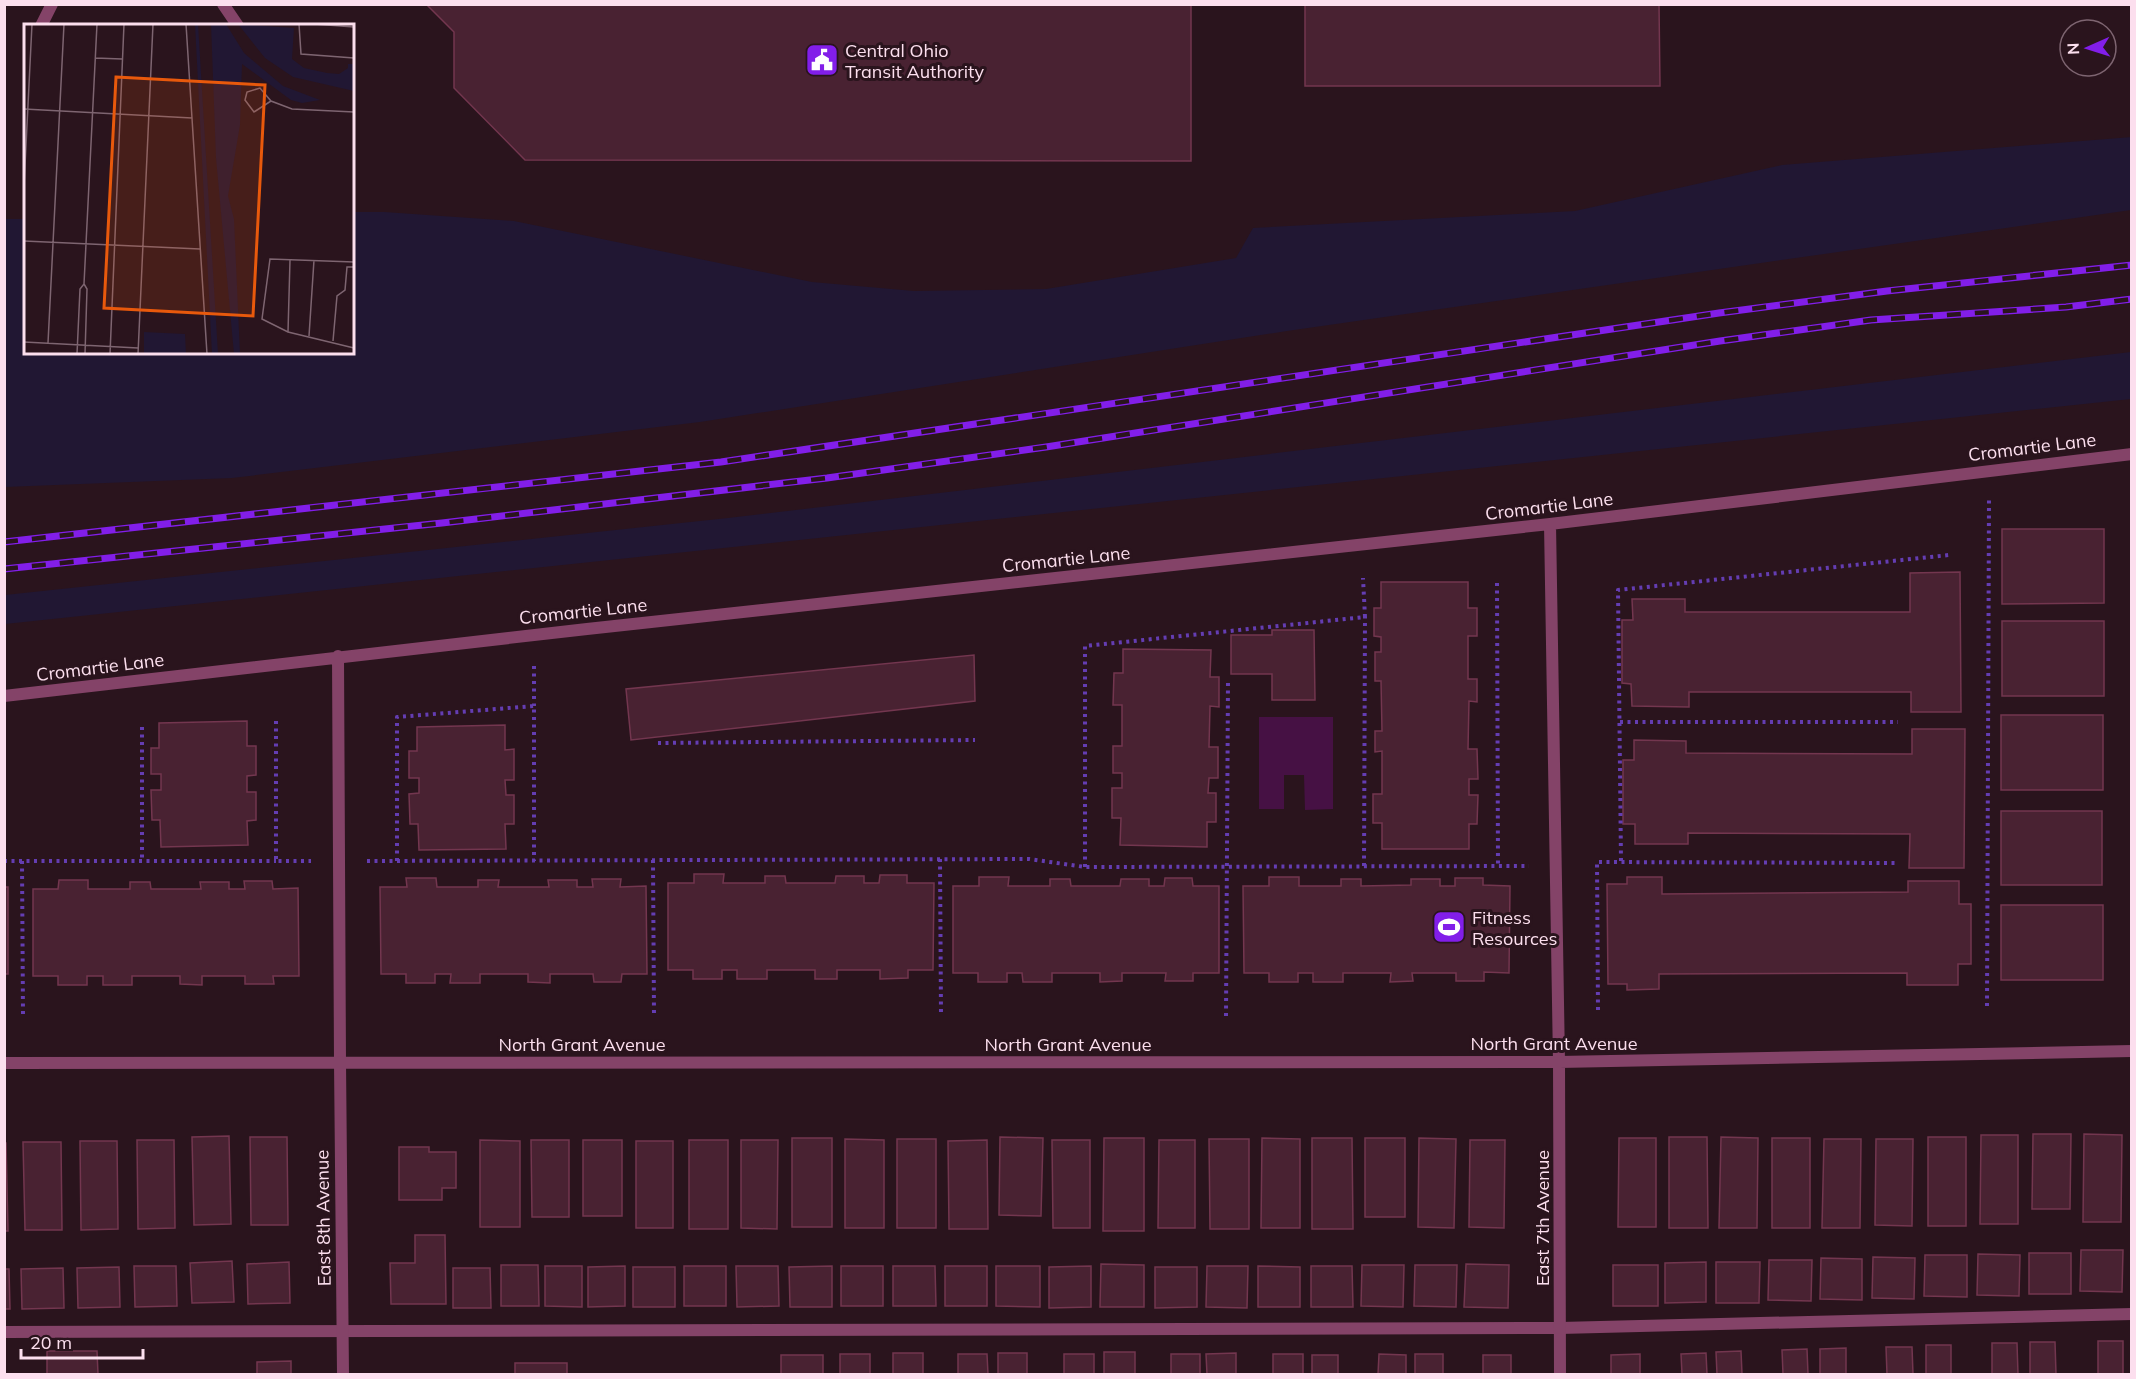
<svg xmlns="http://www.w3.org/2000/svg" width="2136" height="1379" viewBox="0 0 2136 1379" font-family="Mulish,sans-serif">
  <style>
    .green { fill: #211733 }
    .water { fill: #461144 }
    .building { fill: #492232; stroke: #73364f; stroke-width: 1.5 }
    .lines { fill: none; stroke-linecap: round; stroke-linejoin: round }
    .path { stroke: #643db2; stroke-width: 4; stroke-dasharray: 3 4.5; stroke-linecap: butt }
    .lane { stroke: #844368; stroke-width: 12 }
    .street { stroke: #844368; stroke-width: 12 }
    .rail-casing { stroke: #821ee9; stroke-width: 7 }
    .rail { stroke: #2a141d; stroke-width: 4.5; stroke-dasharray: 14; stroke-linecap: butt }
    .labels { text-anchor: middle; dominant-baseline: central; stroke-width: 6; stroke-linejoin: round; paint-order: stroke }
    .poi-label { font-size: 18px; fill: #fcdfee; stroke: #2a141d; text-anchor: start }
    .street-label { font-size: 18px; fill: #fcdfee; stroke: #2a141d }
    .inset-road { fill: none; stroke: #7e6571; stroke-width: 1.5 }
    .view { fill: #e8590c; fill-opacity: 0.15; stroke: #e8590c; stroke-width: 3 }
    .inset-edge { fill: none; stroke: #fcdfee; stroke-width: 3 }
  </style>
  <rect width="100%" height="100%" fill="#2a141d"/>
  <path class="green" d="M 2132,137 L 2131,210 L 1287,331 L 700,422 L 232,478 L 5,487 L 5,219 L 25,219 L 26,352 L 352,352 L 353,212 L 384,212 L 514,221 L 812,282 L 914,291 L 1046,289 L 1236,258 L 1253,228 L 1575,211 L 1782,165 Z
    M 2131,352 L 2131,399 L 5,624 L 5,595 L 728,518 Z"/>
  <path class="water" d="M 1259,717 L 1333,717 L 1333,809 L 1305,810 L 1304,775 L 1284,775 L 1284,809 L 1259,809 Z"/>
  <path class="building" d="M 426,4 L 1191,4 L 1191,161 L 525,160 L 454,88 L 454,32 Z
    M 1305,4 L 1659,4 L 1660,86 L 1305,86 Z
    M 2002,529 L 2104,529 L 2104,603 L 2002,604 Z
    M 1960,572 L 1961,712 L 1911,712 L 1911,692 L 1689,692 L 1689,707 L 1632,706 L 1631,684 L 1622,683 L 1622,620 L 1633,620 L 1632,599 L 1685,599 L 1685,612 L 1910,612 L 1910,573 Z
    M 1381,582 L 1468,582 L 1468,608 L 1477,608 L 1477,636 L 1468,636 L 1468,679 L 1477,679 L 1477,702 L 1469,701 L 1468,749 L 1477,749 L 1478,779 L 1469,779 L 1469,795 L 1478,795 L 1477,824 L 1469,824 L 1469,849 L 1382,849 L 1382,823 L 1373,823 L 1373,794 L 1382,794 L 1382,751 L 1375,752 L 1375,731 L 1382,731 L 1381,681 L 1375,681 L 1375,652 L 1381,652 L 1381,637 L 1374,636 L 1374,608 L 1381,608 Z
    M 2002,621 L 2104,621 L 2104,696 L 2002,696 Z
    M 1272,630 L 1314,630 L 1315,700 L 1272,700 L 1272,674 L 1231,674 L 1231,635 L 1272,635 Z
    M 1123,649 L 1211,650 L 1210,677 L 1219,677 L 1219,707 L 1210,706 L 1209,747 L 1218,747 L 1218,778 L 1209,778 L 1208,793 L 1216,793 L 1216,822 L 1207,822 L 1207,847 L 1120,845 L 1121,818 L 1112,818 L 1112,788 L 1122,788 L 1122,773 L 1113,773 L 1113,746 L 1122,746 L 1122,705 L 1113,705 L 1114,673 L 1123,673 Z
    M 974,655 L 975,701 L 631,740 L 626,689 Z
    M 2001,715 L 2103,715 L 2103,790 L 2001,790 Z
    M 247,721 L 247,746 L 256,746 L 256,775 L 247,776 L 247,792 L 256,792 L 256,820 L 247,821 L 248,845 L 161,847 L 160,820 L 152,820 L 151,790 L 161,790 L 161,774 L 151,774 L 151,748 L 159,748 L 159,723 Z
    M 505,725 L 505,750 L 514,749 L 514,780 L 505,780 L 506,795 L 514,795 L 514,824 L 505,824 L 506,849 L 419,850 L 418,824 L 410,824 L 409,794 L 419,793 L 419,778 L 409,778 L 409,751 L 417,751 L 417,727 Z
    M 1912,729 L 1965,729 L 1964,868 L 1909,868 L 1910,834 L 1688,833 L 1688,844 L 1635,844 L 1635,824 L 1623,824 L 1623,760 L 1634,760 L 1634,740 L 1686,741 L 1686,753 L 1912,754 Z
    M 2001,811 L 2102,811 L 2102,885 L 2001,885 Z
    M 694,874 L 724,874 L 723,883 L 765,883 L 765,876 L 785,876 L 786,883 L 835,883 L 836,876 L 864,876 L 864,883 L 879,883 L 880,875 L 907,875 L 907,883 L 934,883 L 933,970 L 908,970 L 908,978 L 880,979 L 880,970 L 837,970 L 837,979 L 815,979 L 815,970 L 767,970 L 767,979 L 737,979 L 737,970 L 722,970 L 722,979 L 693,979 L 693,970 L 668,970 L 668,883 L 694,883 Z
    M 979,877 L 1009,877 L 1008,886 L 1050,886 L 1050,879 L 1070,879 L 1071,886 L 1120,886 L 1121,879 L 1149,879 L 1149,886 L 1164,886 L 1165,878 L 1192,878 L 1193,886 L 1219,886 L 1219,973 L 1193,973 L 1193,981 L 1165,981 L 1166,973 L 1122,973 L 1122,981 L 1100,982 L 1100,973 L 1052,973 L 1052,982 L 1023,982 L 1022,973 L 1007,973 L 1007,982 L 978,982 L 978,973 L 953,973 L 953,886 L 979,886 Z
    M 1269,877 L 1299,877 L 1299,886 L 1341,886 L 1341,879 L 1361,879 L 1361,886 L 1411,885 L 1411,879 L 1440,879 L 1440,886 L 1455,886 L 1455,878 L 1483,878 L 1483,885 L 1510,886 L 1509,973 L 1484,972 L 1484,981 L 1456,981 L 1456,973 L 1412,973 L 1413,981 L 1390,982 L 1391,973 L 1343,973 L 1343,982 L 1313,982 L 1313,973 L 1298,973 L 1298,982 L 1269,982 L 1269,973 L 1244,973 L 1243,886 L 1269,886 Z
    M 1627,877 L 1662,877 L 1662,894 L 1908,892 L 1908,881 L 1959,881 L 1959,904 L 1971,904 L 1971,964 L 1958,964 L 1958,985 L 1907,985 L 1907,973 L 1659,974 L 1659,989 L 1627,990 L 1627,984 L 1608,984 L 1607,884 L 1627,884 Z
    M 406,878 L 436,878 L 437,887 L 478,887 L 478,880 L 499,880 L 498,887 L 549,887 L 548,880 L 577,880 L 577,887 L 593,887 L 592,879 L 621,879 L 620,887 L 646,886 L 647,974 L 622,974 L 621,982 L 594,982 L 593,974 L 550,974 L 550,983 L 528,982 L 528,974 L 480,974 L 480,983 L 450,983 L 451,974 L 435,974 L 435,983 L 406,983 L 406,974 L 381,974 L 380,887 L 407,887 Z
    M 59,880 L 88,880 L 88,889 L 130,889 L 130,882 L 150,882 L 151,889 L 201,889 L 200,882 L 229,882 L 229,889 L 245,889 L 244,881 L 272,881 L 273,889 L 298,888 L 299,976 L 273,976 L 274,984 L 245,984 L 245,976 L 202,976 L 202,985 L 180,984 L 180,976 L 132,976 L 132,985 L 103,985 L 103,976 L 87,976 L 87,985 L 58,985 L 58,976 L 33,976 L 33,889 L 58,889 Z
    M 4,887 L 8,887 L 8,974 L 4,974 Z
    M 2001,905 L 2103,905 L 2103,980 L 2001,980 Z
    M 2033,1134 L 2071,1134 L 2070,1209 L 2032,1209 Z
    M 2084,1134 L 2122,1135 L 2121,1222 L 2083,1222 Z
    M 1981,1135 L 2018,1135 L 2018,1224 L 1980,1224 Z
    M 229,1136 L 231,1224 L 194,1225 L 192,1137 Z
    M 250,1137 L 287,1137 L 288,1225 L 251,1225 Z
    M 1000,1137 L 1043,1138 L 1041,1216 L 999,1215 Z
    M 1669,1137 L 1707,1137 L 1708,1228 L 1669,1228 Z
    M 1721,1137 L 1758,1138 L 1757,1228 L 1719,1228 Z
    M 1928,1137 L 1966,1137 L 1966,1226 L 1928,1226 Z
    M 792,1138 L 832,1138 L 832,1227 L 792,1227 Z
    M 1104,1138 L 1144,1138 L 1144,1231 L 1103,1231 Z
    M 1262,1138 L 1300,1139 L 1300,1228 L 1261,1228 Z
    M 1312,1138 L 1352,1138 L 1353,1229 L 1312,1229 Z
    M 1365,1138 L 1405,1138 L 1405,1217 L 1365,1217 Z
    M 1419,1138 L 1456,1139 L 1454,1228 L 1418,1227 Z
    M 1619,1138 L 1656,1138 L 1656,1227 L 1618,1227 Z
    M 1772,1138 L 1810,1138 L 1810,1228 L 1772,1228 Z
    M 845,1139 L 884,1140 L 884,1228 L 845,1228 Z
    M 897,1139 L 936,1139 L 936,1228 L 897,1228 Z
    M 1209,1139 L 1249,1139 L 1249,1229 L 1210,1229 Z
    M 1824,1139 L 1861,1139 L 1860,1228 L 1822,1228 Z
    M 1876,1139 L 1913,1139 L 1912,1226 L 1875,1225 Z
    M 137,1140 L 174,1140 L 175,1228 L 138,1229 Z
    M 480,1140 L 520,1141 L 520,1227 L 480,1227 Z
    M 531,1140 L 569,1140 L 569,1217 L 532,1217 Z
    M 583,1140 L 622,1140 L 622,1216 L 583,1216 Z
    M 689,1140 L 728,1140 L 728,1229 L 689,1229 Z
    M 741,1140 L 778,1140 L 777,1229 L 741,1228 Z
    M 987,1140 L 988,1229 L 949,1229 L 948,1141 Z
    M 1052,1140 L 1090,1140 L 1090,1228 L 1053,1228 Z
    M 1159,1140 L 1195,1140 L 1195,1228 L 1158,1228 Z
    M 1470,1140 L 1505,1140 L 1504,1228 L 1469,1227 Z
    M 80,1141 L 117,1141 L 118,1229 L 81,1230 Z
    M 636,1141 L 673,1141 L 673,1228 L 636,1228 Z
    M 23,1142 L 61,1142 L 62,1230 L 25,1230 Z
    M 4,1143 L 6,1143 L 8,1231 L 4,1231 Z
    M 399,1147 L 429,1147 L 429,1152 L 456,1152 L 456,1188 L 442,1188 L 442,1200 L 399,1200 Z
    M 415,1235 L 445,1235 L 446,1304 L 391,1304 L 390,1263 L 415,1263 Z
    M 2081,1250 L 2123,1250 L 2122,1292 L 2080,1291 Z
    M 2029,1253 L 2071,1253 L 2071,1294 L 2029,1294 Z
    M 1978,1254 L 2020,1255 L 2019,1296 L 1977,1295 Z
    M 1925,1255 L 1967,1255 L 1967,1297 L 1924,1296 Z
    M 1873,1257 L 1915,1258 L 1914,1299 L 1872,1298 Z
    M 1821,1258 L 1862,1259 L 1862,1300 L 1820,1299 Z
    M 1769,1260 L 1812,1260 L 1811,1301 L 1768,1300 Z
    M 232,1261 L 234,1302 L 192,1303 L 190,1263 Z
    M 289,1262 L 290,1303 L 248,1304 L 247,1264 Z
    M 1706,1262 L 1706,1302 L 1665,1303 L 1665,1263 Z
    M 1716,1262 L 1760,1262 L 1759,1303 L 1716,1303 Z
    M 1101,1264 L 1144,1265 L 1144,1307 L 1100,1307 Z
    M 1466,1264 L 1509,1265 L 1508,1308 L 1464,1307 Z
    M 501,1265 L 538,1265 L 539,1306 L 501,1306 Z
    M 1362,1265 L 1404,1265 L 1403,1307 L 1361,1306 Z
    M 1415,1265 L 1457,1265 L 1456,1307 L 1414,1306 Z
    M 1613,1265 L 1658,1265 L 1658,1306 L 1613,1306 Z
    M 134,1266 L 176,1266 L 177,1306 L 135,1307 Z
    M 545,1266 L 582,1266 L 582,1307 L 545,1306 Z
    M 625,1266 L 625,1306 L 588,1307 L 588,1267 Z
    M 684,1266 L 726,1266 L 726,1306 L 684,1306 Z
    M 736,1266 L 778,1266 L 779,1306 L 737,1307 Z
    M 832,1266 L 832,1307 L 790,1307 L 789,1267 Z
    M 841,1266 L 883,1266 L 883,1306 L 841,1306 Z
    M 893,1266 L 935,1266 L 936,1306 L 893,1306 Z
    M 945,1266 L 987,1266 L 987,1306 L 945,1306 Z
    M 996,1266 L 1040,1266 L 1040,1307 L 996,1306 Z
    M 1091,1266 L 1091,1307 L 1049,1308 L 1049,1267 Z
    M 1207,1266 L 1248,1266 L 1247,1308 L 1206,1307 Z
    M 1258,1266 L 1300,1267 L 1300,1307 L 1258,1307 Z
    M 1311,1266 L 1352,1266 L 1353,1307 L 1311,1307 Z
    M 119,1267 L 120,1307 L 78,1308 L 77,1268 Z
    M 633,1267 L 675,1267 L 675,1307 L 633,1307 Z
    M 1155,1267 L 1197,1267 L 1197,1307 L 1155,1308 Z
    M 63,1268 L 64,1308 L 22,1309 L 21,1269 Z
    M 453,1268 L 490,1268 L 491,1308 L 453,1308 Z
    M 4,1269 L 9,1269 L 10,1309 L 4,1309 Z
    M 2098,1341 L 2123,1341 L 2123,1374 L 2098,1374 Z
    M 2030,1342 L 2055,1342 L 2056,1374 L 2030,1374 Z
    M 1992,1343 L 2017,1343 L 2018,1374 L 1992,1374 Z
    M 1926,1345 L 1951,1345 L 1951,1374 L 1926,1374 Z
    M 1886,1347 L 1912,1347 L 1913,1374 L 1887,1374 Z
    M 1846,1348 L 1846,1374 L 1820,1374 L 1820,1349 Z
    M 1807,1349 L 1808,1374 L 1783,1374 L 1782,1350 Z
    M 47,1351 L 97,1351 L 98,1374 L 47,1374 Z
    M 1741,1351 L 1742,1374 L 1717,1374 L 1716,1352 Z
    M 1104,1352 L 1135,1352 L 1135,1374 L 1104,1374 Z
    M 893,1353 L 923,1353 L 923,1374 L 893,1374 Z
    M 998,1353 L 1027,1353 L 1027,1374 L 998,1374 Z
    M 1236,1353 L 1236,1374 L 1207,1374 L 1206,1354 Z
    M 1706,1353 L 1707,1374 L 1682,1374 L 1681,1354 Z
    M 840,1354 L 870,1354 L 870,1374 L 840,1374 Z
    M 958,1354 L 987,1354 L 988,1374 L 958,1374 Z
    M 1064,1354 L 1094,1354 L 1094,1374 L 1064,1374 Z
    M 1171,1354 L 1200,1354 L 1200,1374 L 1171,1374 Z
    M 1273,1354 L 1303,1354 L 1303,1374 L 1273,1374 Z
    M 1379,1354 L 1406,1355 L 1406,1374 L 1378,1374 Z
    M 1415,1354 L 1443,1354 L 1443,1374 L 1415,1374 Z
    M 1640,1354 L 1640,1374 L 1611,1374 L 1611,1355 Z
    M 781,1355 L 823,1355 L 823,1374 L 781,1374 Z
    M 1312,1355 L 1338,1355 L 1338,1374 L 1312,1374 Z
    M 1483,1355 L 1511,1355 L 1511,1374 L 1483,1374 Z
    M 291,1361 L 291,1374 L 257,1374 L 257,1362 Z
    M 515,1363 L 567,1363 L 567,1374 L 515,1374 Z"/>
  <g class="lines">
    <path class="path" d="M 1497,583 L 1498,866
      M 534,666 L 534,706
      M 276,721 L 276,861 L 311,861
      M 1620,722 L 1898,722
      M 142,727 L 142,861
      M 658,743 L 975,740
      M 940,859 L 941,1014
      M 653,860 L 654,1014
      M 4,861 L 276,861
      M 22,861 L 23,1016
      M 367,861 L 1029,859 L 1085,867 L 1529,866
      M 397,861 L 397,717 L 534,706 L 534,861
      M 1621,861 L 1618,590 L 1949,555
      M 1364,866 L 1365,617
      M 1085,867 L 1085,646 L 1365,617 L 1363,578
      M 1987,1006 L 1989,499
      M 1598,1010 L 1597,862 L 1898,863
      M 1226,1016 L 1228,681"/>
    <path class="lane" d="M 223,4 L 238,26
      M 41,26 L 52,4
      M 1550,524 L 1559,1062
      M 338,656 L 340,1062
      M 4,696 L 587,629 L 1550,524 L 2132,454
      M 4,1332 L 1560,1328 L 2132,1314"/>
    <path class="street" d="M 340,1062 L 343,1374
      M 1559,1062 L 1560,1374
      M 4,1063 L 1559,1062 L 2132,1051"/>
    <g class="rail-casing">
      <path id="rail" d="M 4,542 L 721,462 L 1719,313 L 1887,291 L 2132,265
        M 4,569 L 442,523 L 827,478 L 1046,447 L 1720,341 L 1871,320 L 2066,307 L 2132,299"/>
    </g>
    <use href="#rail" class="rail"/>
  </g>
  <defs>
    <g id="civic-square" transform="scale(1.725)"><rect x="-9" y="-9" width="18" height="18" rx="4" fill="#821ee9" stroke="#2a141d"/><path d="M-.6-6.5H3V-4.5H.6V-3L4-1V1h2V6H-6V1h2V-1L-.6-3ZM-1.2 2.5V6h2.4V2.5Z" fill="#fff"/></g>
    <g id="stadium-square" transform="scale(1.725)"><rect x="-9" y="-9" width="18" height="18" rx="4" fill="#821ee9" stroke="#2a141d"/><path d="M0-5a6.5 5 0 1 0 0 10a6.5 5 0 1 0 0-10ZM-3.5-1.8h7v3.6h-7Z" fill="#fff"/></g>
  </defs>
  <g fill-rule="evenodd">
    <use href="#civic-square" x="822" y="60"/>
    <use href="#stadium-square" x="1449" y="927"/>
  </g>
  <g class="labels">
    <g class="poi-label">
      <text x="845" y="50">Central Ohio<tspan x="845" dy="21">Transit Authority</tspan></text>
      <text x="1472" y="917">Fitness<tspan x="1472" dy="21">Resources</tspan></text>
    </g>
    <g class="street-label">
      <text transform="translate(2032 447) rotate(-7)">Cromartie Lane</text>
      <text transform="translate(1549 506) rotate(-7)">Cromartie Lane</text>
      <text transform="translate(1066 559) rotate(-6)">Cromartie Lane</text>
      <text transform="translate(583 611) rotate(-6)">Cromartie Lane</text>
      <text transform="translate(100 667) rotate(-7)">Cromartie Lane</text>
      <text x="1554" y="1043">North Grant Avenue</text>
      <text x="582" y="1044">North Grant Avenue</text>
      <text x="1068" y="1044">North Grant Avenue</text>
      <text transform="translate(323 1218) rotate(-91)">East 8th Avenue</text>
      <text transform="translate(1542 1218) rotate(-90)">East 7th Avenue</text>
    </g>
  </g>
  <g transform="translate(24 24)">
    <rect width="330" height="330" fill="#2a141d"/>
    <path d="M 171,0 L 174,0 L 194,330 L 188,330 ZM 187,0 L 202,0 L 220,29 L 259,62 L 296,76 L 278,79 L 267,76 L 218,40 L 216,101 L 204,172 L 210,195 L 216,330 L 210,330 L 192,134 ZM 214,0 L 270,4 L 268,35 L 280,44 L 303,49 L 315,50 L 324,44 L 324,40 L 330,40 L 330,67 L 269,53 L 241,34 ZM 120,308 L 161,310 L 162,330 L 120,330 Z" fill="#211733"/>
    <path class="inset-road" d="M 162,0 L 183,330M 275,0 L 277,30 L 330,34M 290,0 L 330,3M 71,34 L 98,35M 247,77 L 230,88 L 221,76 L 223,68 L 236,64 L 247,77 L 268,85 L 330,88M 0,85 L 168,94M 0,162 L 8,0M 0,217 L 176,225M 330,238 L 246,235 L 238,295 L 264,308 L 330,324M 264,308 L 266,236M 285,312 L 290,236M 309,317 L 313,272 L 321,266 L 323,243 L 330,243M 0,318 L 114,324M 24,319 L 40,0M 53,330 L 56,265 L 60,260M 61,330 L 63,265 L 60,260 L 73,0M 86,330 L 100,0M 114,330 L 129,0"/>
    <path class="view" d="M 92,53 L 241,61 L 229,292 L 80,284 Z"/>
    <rect width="330" height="330" class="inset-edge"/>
  </g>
  <rect width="2136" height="1379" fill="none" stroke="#fcdfee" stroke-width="12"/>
  <g transform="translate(2088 48) rotate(267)"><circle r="28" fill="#2a141d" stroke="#7e6571" stroke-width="1.5"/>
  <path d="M0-4.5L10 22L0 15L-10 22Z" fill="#821ee9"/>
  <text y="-9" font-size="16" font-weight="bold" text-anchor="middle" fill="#fcdfee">N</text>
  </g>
  <path d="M21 1349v9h122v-9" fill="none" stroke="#fcdfee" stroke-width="3"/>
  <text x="30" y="1349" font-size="18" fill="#fcdfee" stroke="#2a141d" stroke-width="4.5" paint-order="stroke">20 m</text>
</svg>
